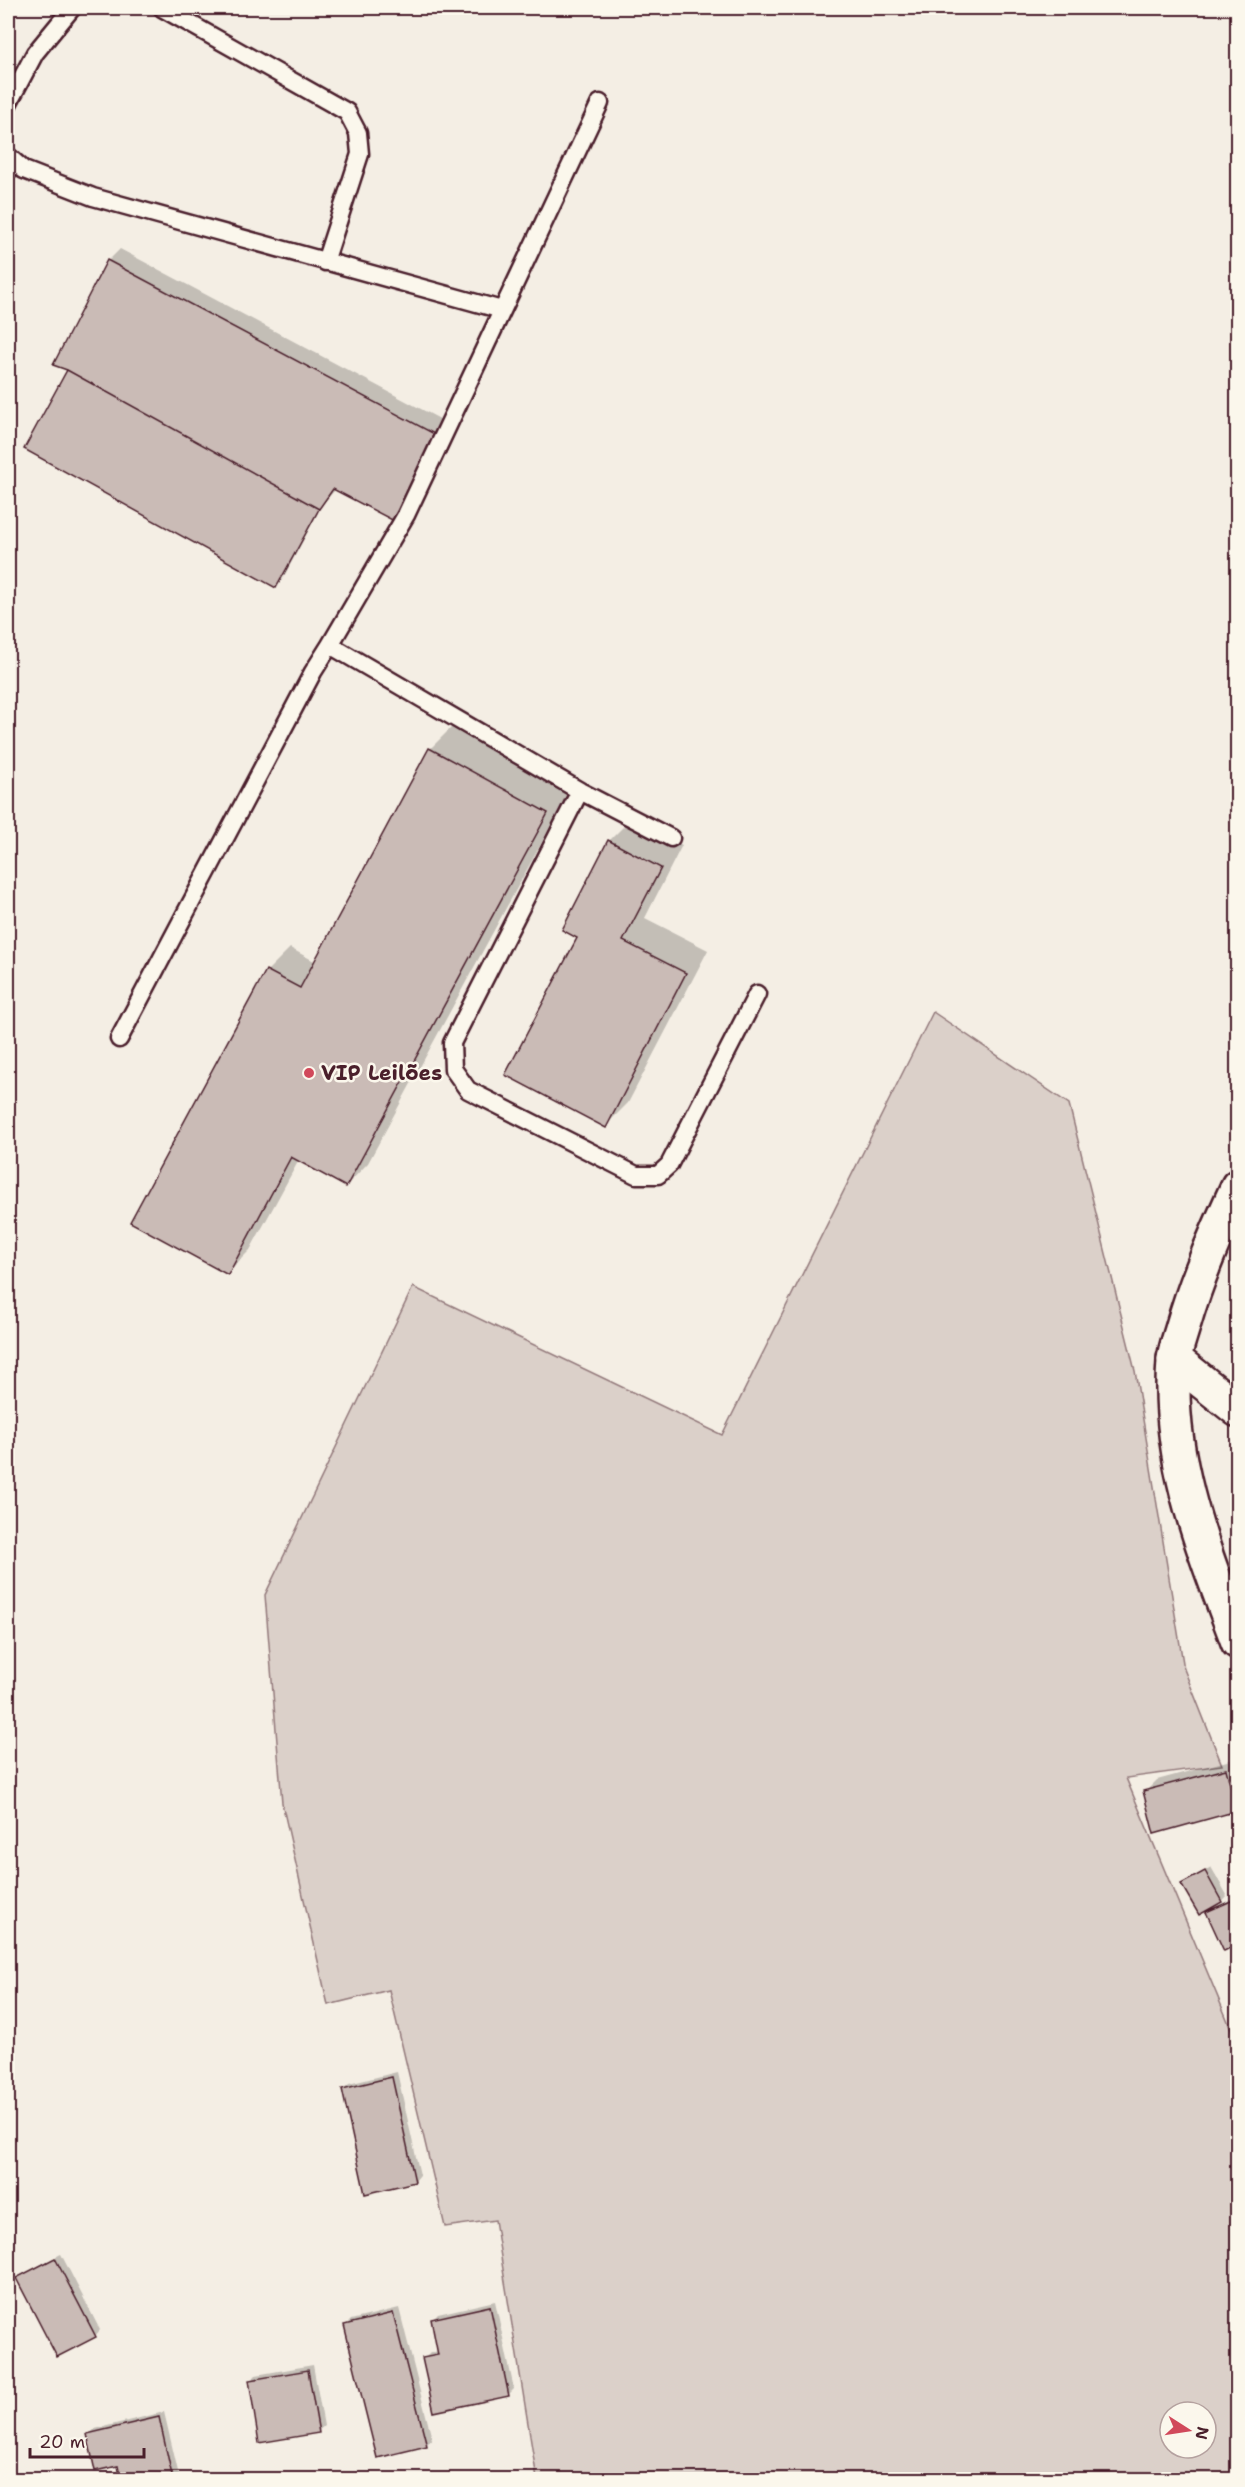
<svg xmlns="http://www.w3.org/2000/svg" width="1245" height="2487" viewBox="0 0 1245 2487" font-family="'Shantell Sans',sans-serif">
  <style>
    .green { fill: #dbd0c9; stroke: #92787a; stroke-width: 1.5; fill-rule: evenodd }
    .shadow { fill: #0003 }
    .building { fill: #cabbb6; stroke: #4a1f2b; stroke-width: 1.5 }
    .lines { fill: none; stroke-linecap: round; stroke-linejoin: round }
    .service-casing { stroke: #4a1f2b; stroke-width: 21 }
    .tertiary-casing { stroke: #4a1f2b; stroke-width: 38 }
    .primary-casing { stroke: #4a1f2b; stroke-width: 38 }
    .service { stroke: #fbf7ec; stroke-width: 16 }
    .tertiary { stroke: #fbf7ec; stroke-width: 33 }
    .primary { stroke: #fbf7ec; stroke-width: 33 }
    .poi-dot { fill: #d1495b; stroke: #fbf7ec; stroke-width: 2 }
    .labels { text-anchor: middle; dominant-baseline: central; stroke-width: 5; stroke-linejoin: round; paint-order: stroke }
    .poi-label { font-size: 21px; font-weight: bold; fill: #4a1f2b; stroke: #fbf7ec; text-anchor: start }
  </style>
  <rect width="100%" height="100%" fill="#f4eee4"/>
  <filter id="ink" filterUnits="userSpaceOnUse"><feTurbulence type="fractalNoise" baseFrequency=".0167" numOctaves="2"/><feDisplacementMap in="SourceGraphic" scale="12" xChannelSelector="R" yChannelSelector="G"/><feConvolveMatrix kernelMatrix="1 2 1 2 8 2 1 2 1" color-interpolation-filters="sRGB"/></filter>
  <g filter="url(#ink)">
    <path class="green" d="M 933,1012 L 1069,1104 L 1135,1371 L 1184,1669 L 1222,1765 L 1126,1778 L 1237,2043 L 1237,2479 L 537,2479 L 495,2220 L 445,2227 L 389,1990 L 328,2005 L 282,1803 L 265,1595 L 413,1287 L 722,1435 ZM 1170,2412 L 1206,2412 L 1206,2448 L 1170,2448 Z"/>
    <path class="shadow" d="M 120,249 L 453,426 L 336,489 L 318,509 L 318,513 L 319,511 L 282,580 L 276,586 L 69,369 L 108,261 Z
      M 453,726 L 570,790 L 368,1163 L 346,1186 L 299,1160 L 250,1250 L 227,1273 L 267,971 L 290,948 L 316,962 L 430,749 Z
      M 632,818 L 682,845 L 645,918 L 708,950 L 628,1103 L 605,1126 L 609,841 Z
      M 1238,1758 L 1236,1810 L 1145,1792 L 1157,1780 Z
      M 1211,1867 L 1227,1895 L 1217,1906 L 1238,1896 L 1238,1943 L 1208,1913 L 1216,1905 L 1183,1885 Z
      M 397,2072 L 420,2175 L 415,2181 L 343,2089 L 349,2084 Z
      M 61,2254 L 100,2330 L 95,2336 L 18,2279 L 24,2273 Z
      M 495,2301 L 514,2389 L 508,2395 L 424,2359 L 430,2353 L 439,2351 L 432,2320 L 438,2314 Z
      M 399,2308 L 432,2439 L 426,2445 L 346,2325 L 351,2320 Z
      M 313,2365 L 324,2426 L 318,2431 L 250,2381 L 256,2375 Z
      M 164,2412 L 180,2480 L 123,2480 L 119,2464 L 89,2434 L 95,2429 Z"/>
    <path class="building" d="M 107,260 L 442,438 L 398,523 L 333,489 L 319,509 L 67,370 L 53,365 Z
      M 67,370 L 319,509 L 276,588 L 24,449 Z
      M 429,748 L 548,813 L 346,1187 L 291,1157 L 228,1275 L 130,1222 L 266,970 L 300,988 Z
      M 608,840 L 661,868 L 623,941 L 686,973 L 606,1128 L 505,1075 L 577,938 L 562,930 Z
      M 1226,1769 L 1237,1811 L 1154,1834 L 1143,1791 Z
      M 1205,1871 L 1222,1902 L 1199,1915 L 1181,1884 Z
      M 1238,1898 L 1238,1944 L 1224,1951 L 1206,1912 Z
      M 392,2077 L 415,2182 L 365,2194 L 342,2089 Z
      M 55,2258 L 96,2337 L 57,2357 L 16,2278 Z
      M 490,2306 L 509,2396 L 434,2412 L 422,2358 L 438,2355 L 431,2319 Z
      M 393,2313 L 427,2446 L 377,2458 L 344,2325 Z
      M 308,2370 L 319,2433 L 259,2443 L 249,2380 Z
      M 159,2417 L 173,2480 L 121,2480 L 118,2466 L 95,2471 L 87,2434 Z"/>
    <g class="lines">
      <g class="service-casing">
        <path id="service" d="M 162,8 L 347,112 L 358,133 L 360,154 L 325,262
          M 8,104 L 35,53 L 72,8
          M 8,156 L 24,170 L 93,197 L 502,310
          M 330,645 L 406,515 L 600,103
          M 580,791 L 452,1043 L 453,1069 L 468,1090 L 636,1175 L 658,1175 L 669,1165 L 757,994
          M 119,1039 L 313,672 L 330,645 L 580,791 L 671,838"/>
      </g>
      <g class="tertiary-casing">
        <path id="tertiary" d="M 1174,1359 L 1238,1410"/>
      </g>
      <g class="primary-casing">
        <path id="primary" d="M 1238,1186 C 1217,1232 1197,1277 1183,1326 C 1180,1337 1175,1349 1174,1361 C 1166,1460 1204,1551 1238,1642"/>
      </g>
      <use href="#service" class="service"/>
      <use href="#tertiary" class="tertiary"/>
      <use href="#primary" class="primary"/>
    </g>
  </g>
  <circle class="poi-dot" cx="309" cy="1073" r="6"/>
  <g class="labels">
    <g class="poi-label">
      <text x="321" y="1073">VIP Leilões</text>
    </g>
  </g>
  <rect width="1245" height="2487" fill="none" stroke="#fbf7ec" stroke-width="30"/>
  <rect x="15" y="15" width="1215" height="2457" fill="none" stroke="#4a1f2b" stroke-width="2" filter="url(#ink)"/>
  <g transform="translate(1188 2430) rotate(102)"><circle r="28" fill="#fbf7ec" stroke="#b4a19f" stroke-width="1.5"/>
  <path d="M0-4.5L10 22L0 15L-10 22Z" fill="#d1495b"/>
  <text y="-9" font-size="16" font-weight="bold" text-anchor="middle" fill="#4a1f2b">N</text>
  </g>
  <path d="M30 2448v9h114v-9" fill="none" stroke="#4a1f2b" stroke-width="3"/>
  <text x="39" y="2448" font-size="18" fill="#4a1f2b" stroke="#fbf7ec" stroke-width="4.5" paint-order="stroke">20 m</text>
</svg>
